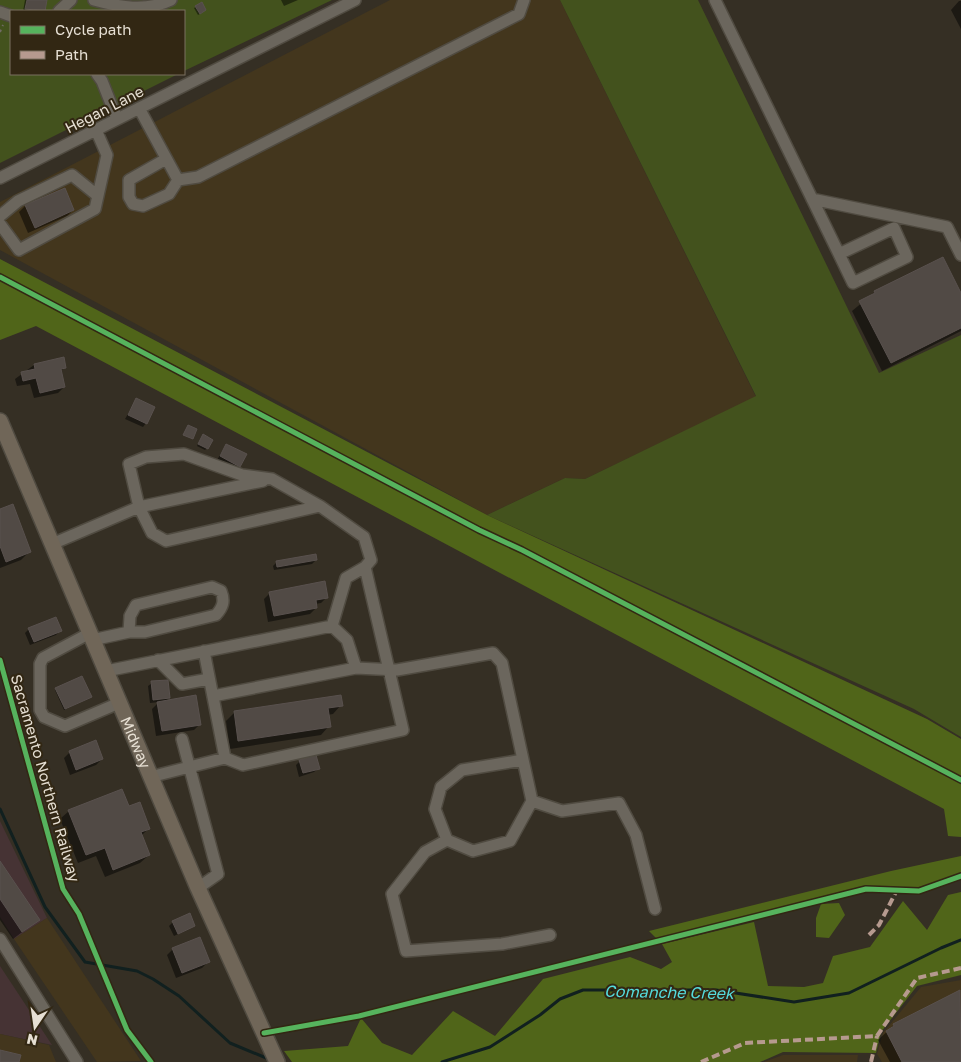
<svg xmlns="http://www.w3.org/2000/svg" width="961" height="1062" viewBox="0 0 961 1062" font-family="'Golos Text',sans-serif">
  <style>
    .commercial { fill: #463334 }
    .built { fill: #43361d }
    .green { fill: #43521d }
    .forest { fill: #506519 }
    .shadow { fill: #0007 }
    .lines { fill: none; stroke-linecap: round; stroke-linejoin: round }
    .stream { stroke: #11201f; stroke-width: 3 }
    .building { fill: #514a45; stroke: #59514e }
    .minor-casing { stroke: #504b41; stroke-width: 14 }
    .major-casing { stroke: #504b41; stroke-width: 18 }
    .path { stroke: #706b63; stroke-width: 2; stroke-dasharray: 2.5 4; stroke-linecap: butt }
    .minor { stroke: #6b665d; stroke-width: 11 }
    .major { stroke: #706658; stroke-width: 15 }
    .quiet { stroke: #b69a8f; stroke-width: 4; stroke-dasharray: 8 4; stroke-linecap: butt }
    .cycleway-casing { stroke: #322713; stroke-width: 8 }
    .cycleway { stroke: #56b35d; stroke-width: 5 }
    .labels { text-anchor: middle; dominant-baseline: central; stroke-width: 4; stroke-linejoin: round; paint-order: stroke }
    .street-label { font-size: 15px; fill: #e6dfd3; stroke: #322713 }
    .water-label { font-size: 16px; font-style: italic; fill: #55dbdc; stroke: #322713 }
  </style>
  <rect width="100%" height="100%" fill="#352f24"/>
  <path class="commercial" d="M 0,821 L 47,918 L 14,939 L 0,917 Z
    M 0,966 L 52,1045 L 0,1034 Z"/>
  <path class="built" d="M 390,0 L 560,0 L 756,397 L 585,479 L 565,478 L 487,515 L 0,250 L 0,202 Z
    M 47,918 L 141,1061 L 97,1062 L 14,939 Z
    M 961,980 L 961,1062 L 882,1062 L 877,1054 L 883,1033 L 921,987 Z
    M 0,1034 L 49,1045 L 56,1062 L 0,1062 Z
    M 783,1055 L 858,1055 L 857,1062 L 764,1062 Z"/>
  <path class="green" d="M 0,0 L 332,0 L 184,71 L 184,11 L 11,11 L 11,74 L 178,74 L 0,163 Z
    M 560,0 L 698,0 L 879,373 L 961,335 L 961,737 L 914,709 L 487,515 L 565,478 L 585,479 L 756,396 Z"/>
  <path class="forest" d="M 0,259 L 487,515 L 927,719 L 961,739 L 961,837 L 948,836 L 944,809 L 36,326 L 0,340 Z
    M 961,856 L 961,874 L 918,888 L 867,886 L 658,940 L 649,931 L 891,871 Z
    M 961,892 L 961,975 L 917,986 L 881,1032 L 876,1053 L 783,1052 L 760,1062 L 292,1062 L 284,1051 L 348,1046 L 361,1018 L 382,1043 L 412,1055 L 453,1011 L 495,1036 L 543,979 L 630,957 L 661,969 L 672,962 L 662,944 L 754,922 L 768,986 L 804,987 L 823,983 L 833,956 L 870,947 L 903,901 L 927,930 L 948,895 Z
    M 839,903 L 845,915 L 829,938 L 816,937 L 816,918 L 821,904 Z"/>
  <path class="shadow" d="M 25,0 L 46,0 L 43,11 L 23,11 Z
    M 281,0 L 298,0 L 284,6 Z
    M 959,1 L 961,1 L 961,29 L 951,10 Z
    M 196,7 L 203,12 L 198,15 L 194,8 Z
    M 64,189 L 73,210 L 67,216 L 28,233 L 19,212 L 25,206 Z
    M 875,292 L 961,295 L 961,331 L 882,371 L 852,311 Z
    M 34,365 L 65,367 L 60,372 L 64,387 L 58,393 L 34,398 L 30,384 L 17,386 L 15,379 Z
    M 137,399 L 146,423 L 143,427 L 125,419 Z
    M 202,437 L 207,448 L 205,450 L 197,446 Z
    M 226,445 L 239,466 L 235,470 L 217,460 Z
    M 0,511 L 29,552 L 21,560 L 0,568 Z
    M 316,560 L 312,564 L 274,570 L 273,566 L 277,562 Z
    M 270,593 L 327,597 L 321,603 L 315,604 L 316,608 L 310,614 L 268,622 L 264,599 Z
    M 29,629 L 60,631 L 56,635 L 30,645 L 25,633 Z
    M 152,683 L 169,698 L 165,702 L 200,724 L 194,730 L 156,736 L 152,709 L 159,702 L 150,703 L 148,686 Z
    M 56,689 L 90,697 L 64,710 L 55,690 Z
    M 341,705 L 333,714 L 327,715 L 329,726 L 321,735 L 230,749 L 226,721 L 234,713 Z
    M 70,752 L 102,759 L 96,765 L 70,775 L 64,758 Z
    M 300,761 L 318,769 L 314,772 L 299,777 L 296,765 Z
    M 128,808 L 149,828 L 141,836 L 149,855 L 140,863 L 105,877 L 96,856 L 78,863 L 60,819 L 69,811 Z
    M 0,863 L 38,920 L 13,939 L 0,920 Z
    M 173,922 L 194,926 L 174,936 L 169,926 Z
    M 173,949 L 208,962 L 202,968 L 176,978 L 167,955 Z
    M 960,992 L 961,1062 L 890,1062 L 878,1040 L 894,1025 Z"/>
  <g class="lines">
    <path class="stream" d="M 0,809 L 45,907 L 85,962 L 137,971 L 153,979 L 179,996 L 230,1043 L 271,1060
      M 442,1062 L 490,1047 L 540,1015 L 560,999 L 583,990 L 716,990 L 794,1002 L 849,993 L 941,948 L 961,940"/>
  </g>
  <path class="building" d="M 27,0 L 47,0 L 45,11 L 25,9 Z
    M 202,2 L 206,10 L 200,14 L 195,6 Z
    M 65,188 L 74,210 L 35,228 L 25,205 Z
    M 943,257 L 961,293 L 961,328 L 891,363 L 859,301 L 875,293 L 874,291 Z
    M 64,357 L 66,368 L 61,369 L 65,387 L 40,393 L 36,378 L 23,381 L 21,372 L 35,369 L 34,364 Z
    M 136,398 L 155,407 L 147,424 L 128,415 Z
    M 188,425 L 197,429 L 193,439 L 183,435 Z
    M 203,434 L 213,440 L 208,449 L 198,444 Z
    M 226,444 L 247,454 L 240,467 L 220,456 Z
    M 13,504 L 31,552 L 6,562 L 0,546 L 0,509 Z
    M 316,554 L 317,560 L 277,567 L 276,561 Z
    M 325,581 L 328,598 L 316,600 L 317,608 L 274,616 L 269,592 Z
    M 56,617 L 62,631 L 34,642 L 28,628 Z
    M 82,676 L 92,697 L 65,709 L 55,688 Z
    M 168,680 L 170,698 L 153,700 L 151,681 Z
    M 196,695 L 201,725 L 162,731 L 157,702 Z
    M 341,695 L 343,706 L 328,708 L 331,727 L 238,741 L 234,711 Z
    M 96,740 L 103,759 L 76,770 L 69,751 Z
    M 316,755 L 320,769 L 303,773 L 299,760 Z
    M 122,789 L 129,806 L 140,802 L 150,829 L 141,832 L 150,855 L 113,870 L 105,848 L 86,855 L 68,810 Z
    M 0,861 L 40,920 L 22,932 L 0,899 Z
    M 190,913 L 195,926 L 178,934 L 172,921 Z
    M 200,937 L 210,962 L 182,973 L 172,948 Z
    M 960,990 L 961,1062 L 902,1062 L 886,1031 L 894,1026 L 893,1024 Z
    M 0,1050 L 21,1055 L 19,1062 L 0,1062 Z"/>
  <g class="lines">
    <g class="minor-casing">
      <path id="minor" d="M 94,0 C 119,7 146,12 171,0
        M 715,0 L 839,254
        M 59,11 L 71,0
        M 0,12 L 11,16
        M 97,74 L 102,81 L 117,119
        M 139,108 L 178,180 L 198,177 L 519,14 L 524,0
        M 166,159 L 129,180 L 129,197 L 133,204 L 143,206 L 169,194 L 178,180
        M 0,178 L 355,0
        M 812,199 L 947,227 L 961,255
        M 0,216 L 18,201 L 72,175 L 98,196
        M 0,224 L 19,250 L 95,209 L 107,155 L 96,130
        M 894,228 L 907,257 L 853,283 L 839,254 Z
        M 320,506 L 272,479 L 242,475 L 184,454 L 146,457 L 129,464 L 139,507 L 152,533 L 166,541 L 320,506 L 364,537 L 371,560 L 365,567 L 346,578 L 332,626
        M 52,544 L 139,507 L 263,481
        M 332,626 L 347,640 L 356,668
        M 90,633 L 43,658 L 40,664 L 40,710 L 44,717 L 65,726 L 119,703
        M 92,640 L 129,632 L 145,632 L 216,615 C 223,607 225,601 221,591 L 212,587 L 136,605 L 130,616 L 129,632
        M 204,651 L 225,758
        M 158,660 L 182,684 L 209,679
        M 106,671 L 332,626
        M 213,696 L 356,668 L 397,670 L 493,653 L 502,663 L 532,801 L 510,841 L 473,851 L 447,840 L 435,809 L 441,787 L 462,770 L 523,760
        M 182,739 L 218,874 L 198,888
        M 150,777 L 225,758 L 243,765 L 403,730 L 365,567
        M 532,801 L 562,811 L 619,803 L 636,835 L 655,909
        M 447,840 L 425,852 L 392,894 L 406,951 L 502,944 L 550,935
        M 0,939 L 77,1062"/>
    </g>
    <g class="major-casing">
      <g id="major">
        <path id="s1" d="M 0,421 L 198,888 L 277,1062"/>
      </g>
    </g>
    <path class="path" d="M 0,32 L 3,25"/>
    <use href="#minor" class="minor"/>
    <use href="#major" class="major"/>
    <path class="quiet" d="M 869,935 L 879,925 L 897,890
      M 701,1062 L 745,1043 L 877,1036 L 917,978 L 961,968
      M 871,1062 L 877,1036"/>
    <g class="cycleway-casing">
      <path id="cycleway" d="M 0,277 L 479,530 L 522,550 L 961,780
        M 0,660 L 63,889 L 79,914 L 127,1030 L 151,1062
        M 264,1033 L 359,1016 L 866,889 L 919,891 L 961,876"/>
    </g>
    <use href="#cycleway" class="cycleway"/>
  </g>
  <g class="labels">
    <g class="street-label">
      <text transform="translate(104 109) rotate(-27)">Hegan Lane</text>
      <text stroke="none"><textPath href="#s1" startOffset="349">Midway</textPath></text>
      <text transform="translate(46 778) rotate(74)">Sacramento Northern Railway</text>
    </g>
    <g class="water-label">
      <text transform="translate(669 992) rotate(1)">Comanche Creek</text>
    </g>
  </g>
  <rect x="10" y="10" width="175" height="65" fill="#322713" stroke="#7a7160"/>
  <rect x="20" y="26" width="25" height="8" fill="#56b35d" stroke="#7a7160"/>
  <text x="55" y="35" font-size="15" fill="#e6dfd3">Cycle path</text>
  <rect x="20" y="51" width="25" height="8" fill="#b69a8f" stroke="#7a7160"/>
  <text x="55" y="60" font-size="15" fill="#e6dfd3">Path</text>
  <g transform="translate(35 1027) rotate(193)" stroke="#322713" stroke-width="4" paint-order="stroke">
  <path d="M0-4L9 19L0 12L-9 19Z" fill="#e6dfd3"/>
  <text y="-8" font-size="14" font-weight="bold" text-anchor="middle" fill="#e6dfd3">N</text>
  </g>
</svg>
